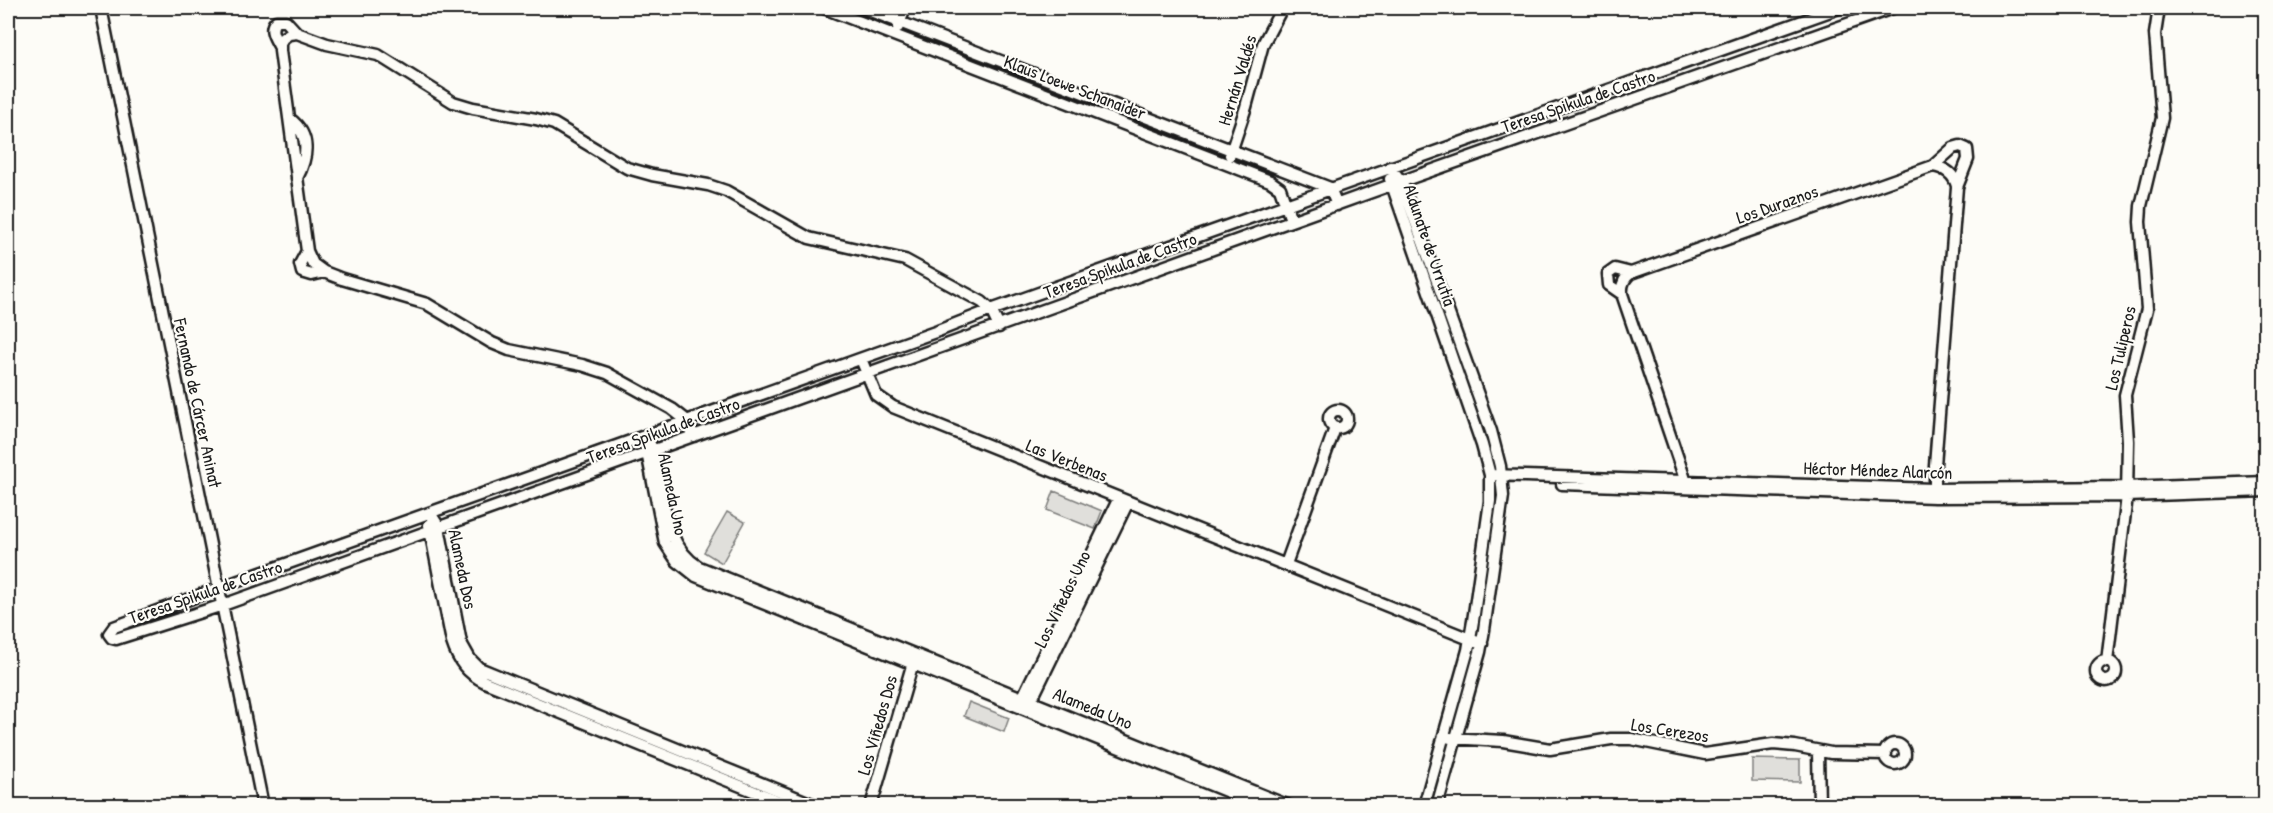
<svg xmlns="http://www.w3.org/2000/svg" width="2273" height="813" viewBox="0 0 2273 813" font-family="'Patrick Hand',sans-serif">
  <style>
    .green { fill: #e0dfdb; stroke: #7e7e7c; stroke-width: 1.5 }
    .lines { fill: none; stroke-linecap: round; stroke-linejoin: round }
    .minor-casing { stroke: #1c1c1c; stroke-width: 15 }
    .minor { stroke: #fdfcf7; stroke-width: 10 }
    .labels { text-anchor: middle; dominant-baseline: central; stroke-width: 4.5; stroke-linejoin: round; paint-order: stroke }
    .street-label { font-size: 18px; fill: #1c1c1c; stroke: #fdfcf7 }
  </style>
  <rect width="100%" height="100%" fill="#fdfcf7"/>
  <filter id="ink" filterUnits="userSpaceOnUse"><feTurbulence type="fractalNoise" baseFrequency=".0167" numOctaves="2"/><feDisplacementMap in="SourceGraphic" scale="12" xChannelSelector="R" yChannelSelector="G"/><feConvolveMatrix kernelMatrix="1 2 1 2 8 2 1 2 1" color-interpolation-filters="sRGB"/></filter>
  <g filter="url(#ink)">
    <path class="green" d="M 1054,491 L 1102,511 L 1095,529 L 1047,510 Z
      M 727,512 L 745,522 L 722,563 L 704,552 Z
      M 969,702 L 1009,718 L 1004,732 L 964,716 Z
      M 1752,759 L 1800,760 L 1800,782 L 1752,781 Z"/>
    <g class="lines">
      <g class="minor-casing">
        <path id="minor" d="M 101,8 L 263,806
          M 824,8 L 1270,181 L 1280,188 L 1291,220
          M 863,8 L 1330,188 L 1337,205
          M 1448,8 L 1454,8
          M 1839,8 L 991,310 L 938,331 L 219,588 L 114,627 L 109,634 L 112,638 L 116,639 L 223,605 L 1391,185 L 1893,8
          M 898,27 L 905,8
          M 279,46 C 275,38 268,29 276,21 L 286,21 L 297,33
          M 290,119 C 311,135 308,157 297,178
          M 1230,155 L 1246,107 L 1263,44 L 1282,8
          M 1933,166 C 1945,168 1954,174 1957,186
          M 1390,167 L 1401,181 L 1491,431 L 1500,466 L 1503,496 L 1484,630 L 1480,652 L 1437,806
          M 1390,179 L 1482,445 L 1490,475 L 1490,501 L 1473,621 L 1468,650 L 1424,806
          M 307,251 L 300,264 L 302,272 L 312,275 L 324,272
          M 1622,294 L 1609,285 L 1608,274 L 1615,269 L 1631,273
          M 861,359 L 876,395 L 893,407 L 1482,644
          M1329 419a9 9 0 1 1 18 0a9 9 0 1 1-18 0Z
          M 646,435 C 668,477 655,540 699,567 L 1289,806
          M 694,436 L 686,420 L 672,409 L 607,373 L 582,365 L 509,350 L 492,343 L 427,304 L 342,279 L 324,272 L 313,264 L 307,251 L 280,51 L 280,43 L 283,38 L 289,34 L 297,33 L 327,44 L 378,55 L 453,102 L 473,108 L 536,119 L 554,124 L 627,168 L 652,175 L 708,185 L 726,191 L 809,238 L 905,260 L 982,302 L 991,310 L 999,327
          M 646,447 L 665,543 L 677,561 L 696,576 L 1263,806
          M 1490,475 L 1934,489 L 2125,487 L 2266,482
          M 1562,484 L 1935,497 L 2127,496 L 2266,491
          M 1688,488 L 1622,294 C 1621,285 1624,278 1631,273 L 1933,166 L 1953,148 L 1960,146 L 1967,149 L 1968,159 L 1957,187 L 1935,465 L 1935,497
          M 430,513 L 439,527 L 461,643 L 470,659 L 479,668 L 817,806
          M 429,525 L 452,642 C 458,661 467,673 485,682 L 790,806
          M 1286,564 L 1335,428
          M2096 671a10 10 0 1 1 20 0a10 10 0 1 1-20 0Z
          M 2107,662 L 2127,496 L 2128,441 L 2125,395 L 2147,309 L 2140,222 L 2141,206 L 2162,118 L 2155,34 L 2159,8
          M 1020,703 L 1119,498
          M 1029,705 L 1128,502
          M 1450,738 L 1503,741 L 1550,749 L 1611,739 L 1631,739 L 1705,754 L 1773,744 L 1795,746 L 1831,753 L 1886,754
          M1885 754a10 10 0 1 1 20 0a10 10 0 1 1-20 0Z
          M 1818,751 L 1819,806
          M 871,806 L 914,659"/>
      </g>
      <use href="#minor" class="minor"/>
    </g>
  </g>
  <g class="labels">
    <g class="street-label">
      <text transform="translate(1237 80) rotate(-73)">Hernán Valdés</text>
      <text transform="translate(1075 87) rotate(21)">Klaus Loewe Schanaider</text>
      <text transform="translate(1578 101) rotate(-19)">Teresa Spikula de Castro</text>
      <text transform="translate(1777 204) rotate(-19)">Los Duraznos</text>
      <text transform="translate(1430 245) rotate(71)">Aldunate de Urrutia</text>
      <text transform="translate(1120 265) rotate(-20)">Teresa Spikula de Castro</text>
      <text transform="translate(2120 348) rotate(-77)">Los Tuliperos</text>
      <text transform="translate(198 403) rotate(78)">Fernando de Cárcer Aninat</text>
      <text transform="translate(663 430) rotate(-20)">Teresa Spikula de Castro</text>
      <text transform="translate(1067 460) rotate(22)">Las Verbenas</text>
      <text transform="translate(1878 470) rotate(2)">Héctor Méndez Alarcón</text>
      <text transform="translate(673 494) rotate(78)">Alameda Uno</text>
      <text transform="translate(463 569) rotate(78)">Alameda Dos</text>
      <text transform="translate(205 592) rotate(-19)">Teresa Spikula de Castro</text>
      <text transform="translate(1062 599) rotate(-64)">Los Viñedos Uno</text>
      <text transform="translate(1093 708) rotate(22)">Alameda Uno</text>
      <text transform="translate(877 725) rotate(-74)">Los Viñedos Dos</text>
      <text transform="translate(1670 730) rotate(9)">Los Cerezos</text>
    </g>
  </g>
  <rect width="2273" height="813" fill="none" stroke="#fdfcf7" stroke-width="30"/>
  <rect x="15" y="15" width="2243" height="783" fill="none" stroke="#1c1c1c" stroke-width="2" filter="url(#ink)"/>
</svg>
